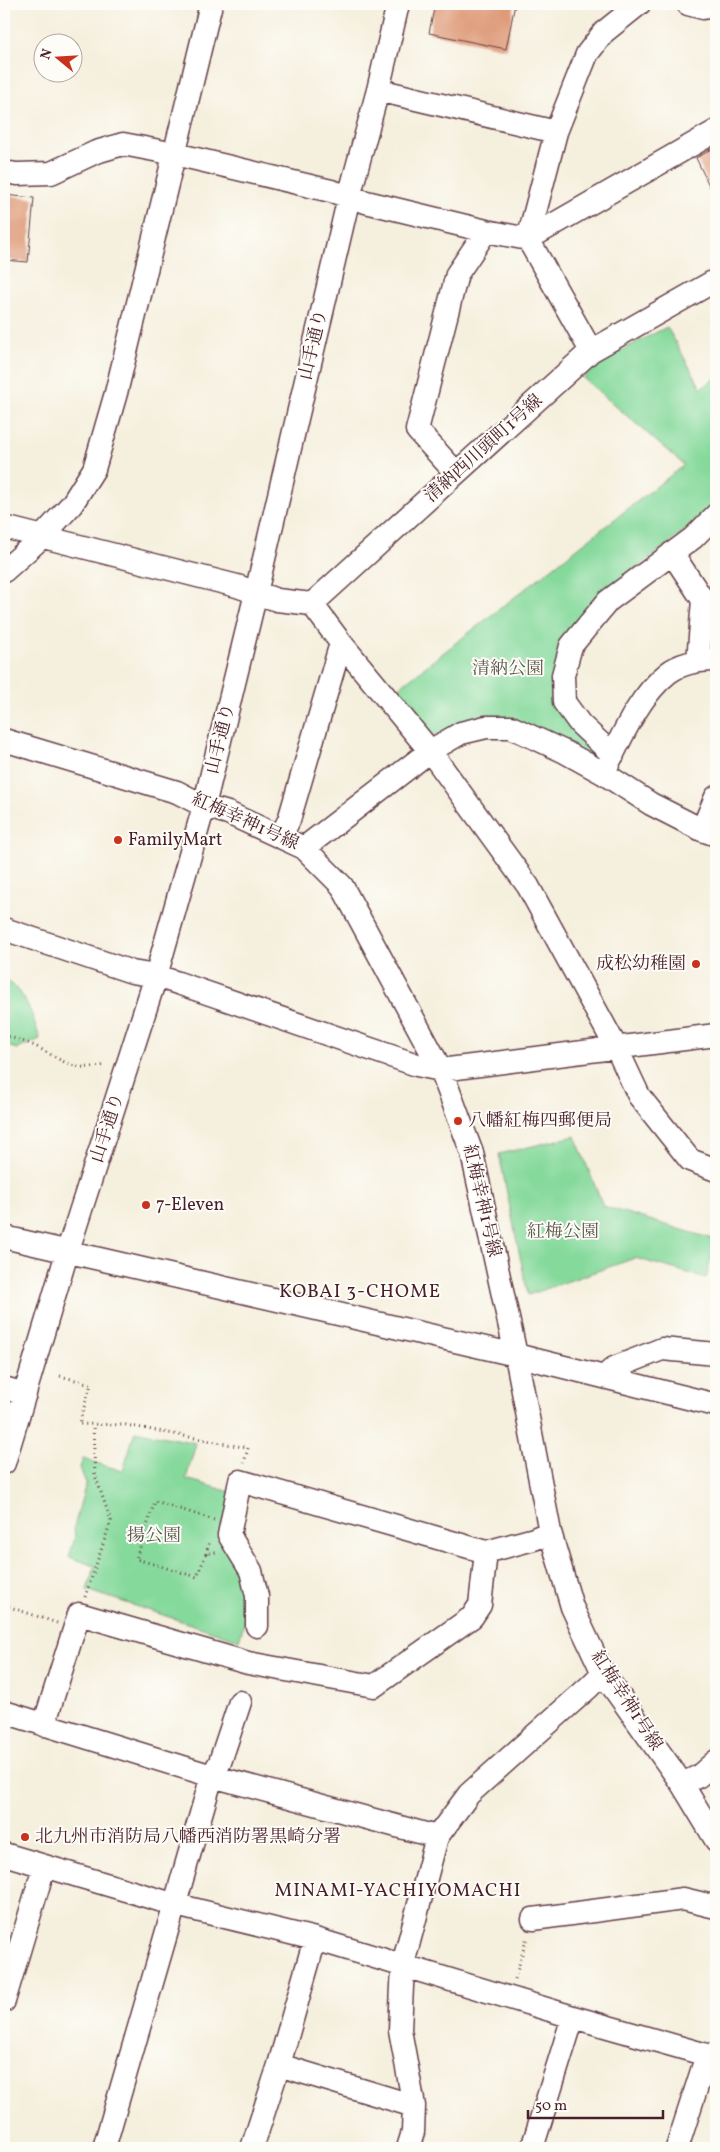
<svg xmlns="http://www.w3.org/2000/svg" width="720" height="2152" viewBox="0 0 720 2152" font-family="Vollkorn,'Noto Serif JP',serif">
  <style>
    .green { fill: #85d99b; stroke: #687c63 }
    .building { fill: #dc926e }
    .lines { fill: none; stroke-linecap: round; stroke-linejoin: round }
    .minor-casing { stroke: #643e46; stroke-width: 25 }
    .path { stroke: #643e46; stroke-width: 3; stroke-dasharray: 1 4; stroke-linecap: butt }
    .minor { stroke: #fff; stroke-width: 22 }
    .poi-dot { fill: #c8321e; stroke: #fdfcf7; stroke-width: 2 }
    .labels { text-anchor: middle; dominant-baseline: central; stroke-width: 4; stroke-linejoin: round; paint-order: stroke }
    .street-label { font-size: 18px; fill: #4a1f2b; stroke: #fdfcf7 }
    .park-label { font-size: 18px; fill: #5c574d; stroke: #fdfcf7 }
    .poi-label { font-size: 18px; fill: #4a1f2b; stroke: #fdfcf7; text-anchor: start }
    .neighbourhood-label { font-size: 19px; letter-spacing: 1px; fill: #4a1f2b; stroke: #fdfcf7 }
  </style>
  <rect width="100%" height="100%" fill="#fdfcf7"/>
  <filter id="ink" filterUnits="userSpaceOnUse"><feTurbulence type="fractalNoise" baseFrequency=".02" numOctaves="2"/><feDisplacementMap in="SourceGraphic" scale="10" xChannelSelector="R" yChannelSelector="G"/><feConvolveMatrix kernelMatrix="1 2 1 2 8 2 1 2 1" color-interpolation-filters="sRGB"/></filter>
  <filter id="wash" filterUnits="userSpaceOnUse"><feTurbulence type="fractalNoise" baseFrequency=".0096" numOctaves="4" result="noise"/><feDisplacementMap in="SourceGraphic" scale="20" xChannelSelector="R" yChannelSelector="G"/><feGaussianBlur stdDeviation="1.12" result="paint"/><feColorMatrix in="noise" values="0 0 0 0 0 0 0 0 0 0 0 0 0 0 0 0 0 1.4 0 .05"/><feComposite in="paint" operator="in"/></filter>
  <g filter="url(#wash)">
    <rect width="100%" height="100%" fill="#f5efdd"/>
    <path class="green" d="M 667,327 L 701,388 L 716,378 L 716,506 L 602,596 L 558,683 L 599,757 L 595,761 L 557,738 L 426,734 L 393,692 L 684,465 L 583,378 L 600,361 Z
      M 4,979 C 26,990 33,1018 40,1039 L 17,1049 L 4,1045 Z
      M 575,1136 L 603,1206 L 716,1240 L 706,1278 L 635,1258 L 528,1295 L 499,1154 Z
      M 135,1431 L 196,1443 L 186,1479 L 231,1492 L 238,1564 L 250,1604 L 239,1640 L 87,1590 L 95,1566 L 69,1557 L 75,1538 L 74,1527 L 86,1483 L 80,1468 L 83,1459 L 123,1471 Z"/>
    <g id="blocks">
      <path class="building" d="M 435,4 L 515,4 L 506,49 L 429,33 Z
        M 716,147 L 716,200 L 696,158 Z
        M 4,195 L 34,198 L 28,262 L 4,260 Z"/>
    </g>
  </g>
  <g filter="url(#ink)">
    <use href="#blocks" fill-opacity="0" stroke="#643e46" stroke-width="1"/>
    <g class="lines">
      <g class="minor-casing">
        <path id="minor" d="M 688,4 L 703,8 L 716,6
          M 378,90 L 556,132
          M 4,172 L 17,174 L 51,173 L 96,152 L 123,144 L 175,154 L 331,191 L 366,202 L 486,231 L 528,239 L 716,131
          M 591,351 L 528,239 L 556,132 L 587,54 L 604,32 L 639,4
          M 456,473 L 417,430 L 457,274 L 486,231
          M 4,527 L 237,586 L 277,600 L 312,604 L 591,351 L 716,280
          M 672,553 L 703,600 L 698,661
          M 4,571 L 42,537 L 72,504 L 94,469 L 116,393 L 211,4
          M 312,604 L 341,643 L 430,751 L 528,886 L 616,1047 L 639,1096 L 690,1160 L 716,1170
          M 4,740 L 177,792 L 204,806 L 228,813 L 304,848 L 342,886 L 441,1070 L 472,1153 L 516,1355 L 550,1532 L 572,1607 L 603,1673 L 682,1784 L 716,1840
          M 613,755 L 580,724 L 564,702 L 563,675 L 571,646 L 608,601 L 693,538 L 716,515
          M 606,768 C 622,736 639,696 668,673 C 681,663 700,660 716,660
          M 702,830 L 716,797
          M 281,836 L 289,820 L 341,643
          M 304,848 L 430,751 L 461,733 L 486,727 L 511,727 L 565,752 L 603,773 L 651,804 L 702,830 L 716,835
          M 4,929 L 132,972 L 156,976 L 178,983 L 417,1065 L 441,1070 L 716,1035
          M 4,1237 L 516,1355 L 716,1405
          M 604,1377 L 614,1368 L 662,1349 L 716,1354
          M 4,1388 L 25,1394
          M 4,1463 L 67,1253 L 156,976 L 204,806 L 256,593 L 349,197 L 378,90 L 398,4
          M 257,1626 L 257,1596 L 251,1571 L 229,1535 L 240,1481 L 486,1552 L 534,1539 L 550,1532
          M 4,1712 L 212,1776 L 437,1837
          M 44,1725 L 79,1614 L 248,1663 L 374,1686 L 472,1617 L 480,1605 L 486,1552
          M 682,1784 L 699,1776 L 716,1761
          M 4,1854 L 176,1905 L 315,1939 L 573,2017 L 707,2055 L 716,2055
          M 533,1919 L 683,1899 L 716,1907
          M 4,2001 L 44,1867
          M 279,2065 L 414,2106
          M 104,2148 L 212,1776 L 220,1762 L 240,1702
          M 252,2148 L 279,2065 L 315,1939
          M 408,2148 L 413,2132 L 414,2106 L 400,2030 L 403,1964 L 437,1837 L 469,1794 L 589,1687 L 603,1673
          M 532,2148 L 573,2017
          M 677,2148 L 707,2055"/>
      </g>
      <path class="path" d="M 4,1035 C 15,1039 27,1042 37,1047 C 66,1062 72,1072 106,1065
        M 60,1376 L 91,1384 L 79,1424 L 126,1425 L 248,1448 L 244,1463
        M 214,1520 L 155,1501 L 136,1559 L 197,1577 L 206,1554 L 216,1552
        M 206,1554 L 210,1540
        M 85,1597 L 111,1521 L 95,1475 L 93,1425
        M 4,1605 L 57,1623
        M 515,1979 L 527,1937"/>
      <use href="#minor" class="minor"/>
    </g>
  </g>
  <g class="poi-dot">
    <circle cx="118" cy="840" r="5"/>
    <circle cx="696" cy="964" r="5"/>
    <circle cx="458" cy="1121" r="5"/>
    <circle cx="146" cy="1205" r="5"/>
    <circle cx="25" cy="1837" r="5"/>
  </g>
  <g class="labels">
    <g class="street-label">
      <text transform="translate(314 345) rotate(-77)">山手通り</text>
      <text transform="translate(484 449) rotate(-42)">清納西川頭町1号線</text>
      <text transform="translate(221 739) rotate(-76)">山手通り</text>
      <text transform="translate(245 822) rotate(24)">紅梅幸神1号線</text>
      <text transform="translate(108 1128) rotate(-72)">山手通り</text>
      <text transform="translate(481 1201) rotate(77)">紅梅幸神1号線</text>
      <text transform="translate(626 1701) rotate(57)">紅梅幸神1号線</text>
    </g>
    <g class="park-label">
      <text x="508" y="669">清納公園</text>
      <text x="563" y="1232">紅梅公園</text>
      <text x="154" y="1536">揚公園</text>
    </g>
    <g class="poi-label">
      <text x="128" y="840">FamilyMart</text>
      <text x="686" y="964" text-anchor="end">成松幼稚園</text>
      <text x="468" y="1121">八幡紅梅四郵便局</text>
      <text x="156" y="1205">7-Eleven</text>
      <text x="35" y="1837">北九州市消防局八幡西消防署黒崎分署</text>
    </g>
    <g class="neighbourhood-label">
      <text x="360" y="1292">KOBAI 3-CHOME</text>
      <text x="398" y="1891">MINAMI-YACHIYOMACHI</text>
    </g>
  </g>
  <rect width="720" height="2152" fill="none" stroke="#fdfcf7" stroke-width="20"/>
  <g transform="translate(58 58) rotate(288)"><circle r="24" fill="#fdfcf7" stroke="#b5a4a5"/>
  <path d="M0-4L9 19L0 12L-9 19Z" fill="#c8321e"/>
  <text y="-8" font-size="14" font-weight="bold" text-anchor="middle" fill="#4a1f2b">N</text>
  </g>
  <path d="M528 2110v8h135v-8" fill="none" stroke="#4a1f2b" stroke-width="2.5"/>
  <text x="535" y="2110" font-size="15" fill="#4a1f2b" stroke="#fdfcf7" stroke-width="4" paint-order="stroke">50 m</text>
</svg>
